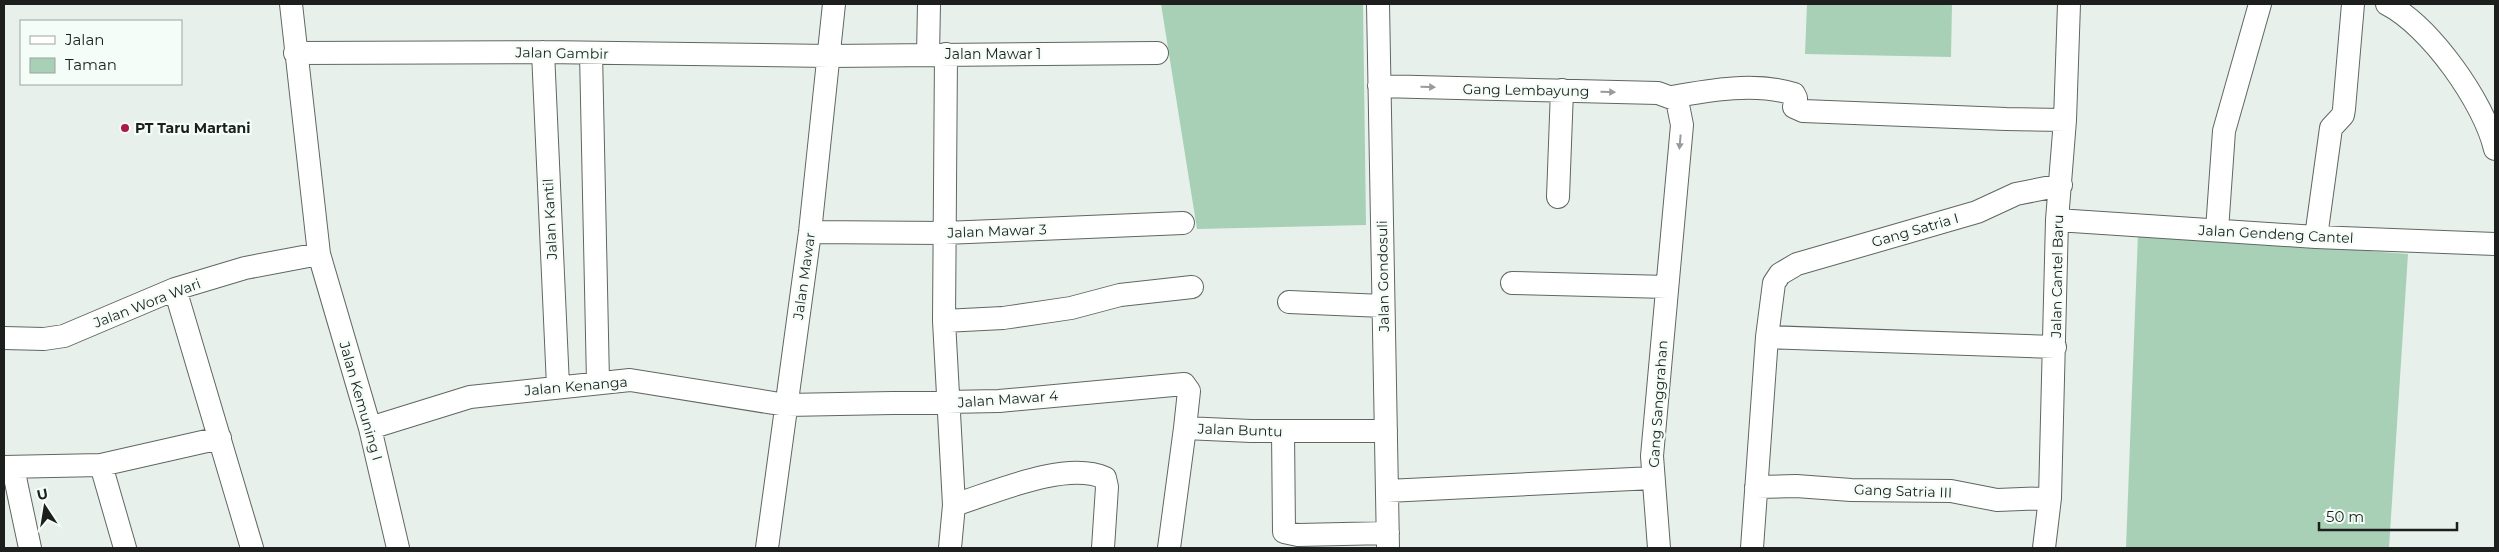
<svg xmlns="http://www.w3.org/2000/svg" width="2499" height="552" viewBox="0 0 2499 552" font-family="Montserrat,sans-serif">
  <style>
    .green { fill: #a8d0b6 }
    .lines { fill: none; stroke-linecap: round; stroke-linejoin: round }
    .minor-casing { stroke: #5f6761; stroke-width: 24 }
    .minor { stroke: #fff; stroke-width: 22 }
    .oneway { fill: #999a99 }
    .poi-dot { fill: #aa184d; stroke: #f4fdf7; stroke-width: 2 }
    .labels { text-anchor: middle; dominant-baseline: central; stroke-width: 4.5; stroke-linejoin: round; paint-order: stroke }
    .street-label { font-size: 14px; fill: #1c1f1d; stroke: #f4fdf7 }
    .poi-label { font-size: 14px; font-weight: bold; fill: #1c1f1d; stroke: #f4fdf7; text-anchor: start }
  </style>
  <rect width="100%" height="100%" fill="#e7f0ea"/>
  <path class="green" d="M 1161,4 L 1363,4 L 1366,225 L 1197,229 Z
    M 1807,4 L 1952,4 L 1951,57 L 1805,54 Z
    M 2138,233 L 2408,254 L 2389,548 L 2126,548 Z"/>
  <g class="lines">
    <g class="minor-casing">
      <path id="minor" d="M 291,4 L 319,254 L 370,428 L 398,548
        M 1378,4 L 1388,548
        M 2387,4 C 2430,26 2484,102 2495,149
        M 543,52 L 558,386
        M 295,53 L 543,52 L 829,56 L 1157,53
        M 591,53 L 598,382
        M 928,55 L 929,4
        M 1379,86 L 1658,93 L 1677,100 L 1682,125 L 1652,456 L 1659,548
        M 1672,97 C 1710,90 1756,82 1794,94 L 1796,98 L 1794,107 L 1803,111 L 2006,119 L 2065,120
        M 1558,197 L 1562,90
        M 2057,220 L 2316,237 L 2495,244
        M 2217,230 L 2224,131 L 2260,4
        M 810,232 L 944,233 L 1183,223
        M 2316,237 L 2331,128 L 2343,115 L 2344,109 L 2353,4
        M 1512,283 L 1667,287
        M 175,289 L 252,548
        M 1289,302 L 1383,306
        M 944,321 L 946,54
        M 1767,337 L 2055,347
        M 4,338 L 44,339 L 64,336 L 175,289 L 245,268 L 319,254
        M 370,428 L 470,397 L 630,380 L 786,405 L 999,401 L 1184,384 L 1189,391 L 1185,428
        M 1283,431 L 1284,532 L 1298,535 L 1388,533
        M 101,465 L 125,548
        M 4,467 L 101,465 L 220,438
        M 13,468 L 30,548
        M 1756,487 L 1796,486 L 1851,490 L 1951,491 L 1997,500 L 2050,498
        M 1387,491 L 1653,478
        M 954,505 C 993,493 1066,460 1105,478 L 1107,487 L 1103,548
        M 767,548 L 810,232 L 834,4
        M 950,548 L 954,505 L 944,321 L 1003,318 L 1071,308 L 1120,295 L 1192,287
        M 1169,548 L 1185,428 L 1251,431 L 1386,431
        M 1752,548 L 1767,337 L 1774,283 L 1780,274 L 1797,264 L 1977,212 L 2016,194 L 2061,185
        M 2044,548 L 2050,498 L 2057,220 L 2065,120 L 2069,4"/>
    </g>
    <use href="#minor" class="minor"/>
  </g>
  <defs><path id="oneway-solid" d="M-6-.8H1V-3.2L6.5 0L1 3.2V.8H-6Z" transform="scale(1.25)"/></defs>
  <g class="oneway">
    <use href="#oneway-solid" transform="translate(1428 87) rotate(1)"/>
    <use href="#oneway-solid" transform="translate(1608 92) rotate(2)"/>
    <use href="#oneway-solid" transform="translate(1680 142) rotate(95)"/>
  </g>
  <circle class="poi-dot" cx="125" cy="128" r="5"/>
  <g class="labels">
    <g class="street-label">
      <text transform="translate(562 53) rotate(1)">Jalan Gambir</text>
      <text x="993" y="54">Jalan Mawar 1</text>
      <text transform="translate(1526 90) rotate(1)">Gang Lembayung</text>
      <text transform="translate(550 219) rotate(-93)">Jalan Kantil</text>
      <text transform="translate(1915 230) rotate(-16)">Gang Satria I</text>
      <text transform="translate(997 231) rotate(-2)">Jalan Mawar 3</text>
      <text transform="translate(2276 234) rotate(3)">Jalan Gendeng Cantel</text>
      <text transform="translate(804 276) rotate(-82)">Jalan Mawar</text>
      <text transform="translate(1383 276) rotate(-91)">Jalan Gondosuli</text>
      <text transform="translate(2057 276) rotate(-89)">Jalan Cantel Baru</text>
      <text transform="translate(147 303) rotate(-21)">Jalan Wora Wari</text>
      <text transform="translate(576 386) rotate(-5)">Jalan Kenanga</text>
      <text transform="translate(1008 399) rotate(-4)">Jalan Mawar 4</text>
      <text transform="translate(361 401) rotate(74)">Jalan Kemuning I</text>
      <text transform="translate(1658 404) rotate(-86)">Gang Sanggrahan</text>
      <text transform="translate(1240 430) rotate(2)">Jalan Buntu</text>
      <text transform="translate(1903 491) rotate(2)">Gang Satria III</text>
    </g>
    <g class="poi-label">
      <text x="135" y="128">PT Taru Martani</text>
    </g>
  </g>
  <rect width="2499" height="552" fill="none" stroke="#1c1f1d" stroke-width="10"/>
  <rect x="20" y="20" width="162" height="65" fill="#f4fdf7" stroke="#9ea4a0"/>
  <rect x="30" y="36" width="25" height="8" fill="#ffffff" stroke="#9ea4a0"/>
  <text x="65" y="45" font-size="15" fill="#1c1f1d">Jalan</text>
  <rect x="30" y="58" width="25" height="15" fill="#a8d0b6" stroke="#9ea4a0"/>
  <text x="65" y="70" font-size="15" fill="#1c1f1d">Taman</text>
  <g transform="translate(45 507) rotate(348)" stroke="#f4fdf7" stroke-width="4" paint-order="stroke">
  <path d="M0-4L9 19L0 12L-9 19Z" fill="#1c1f1d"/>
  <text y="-8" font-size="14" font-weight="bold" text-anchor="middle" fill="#1c1f1d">U</text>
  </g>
  <path d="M2319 522v8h138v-8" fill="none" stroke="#1c1f1d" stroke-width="2.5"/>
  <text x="2326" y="522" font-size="15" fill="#1c1f1d" stroke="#f4fdf7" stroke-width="4" paint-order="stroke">50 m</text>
</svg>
